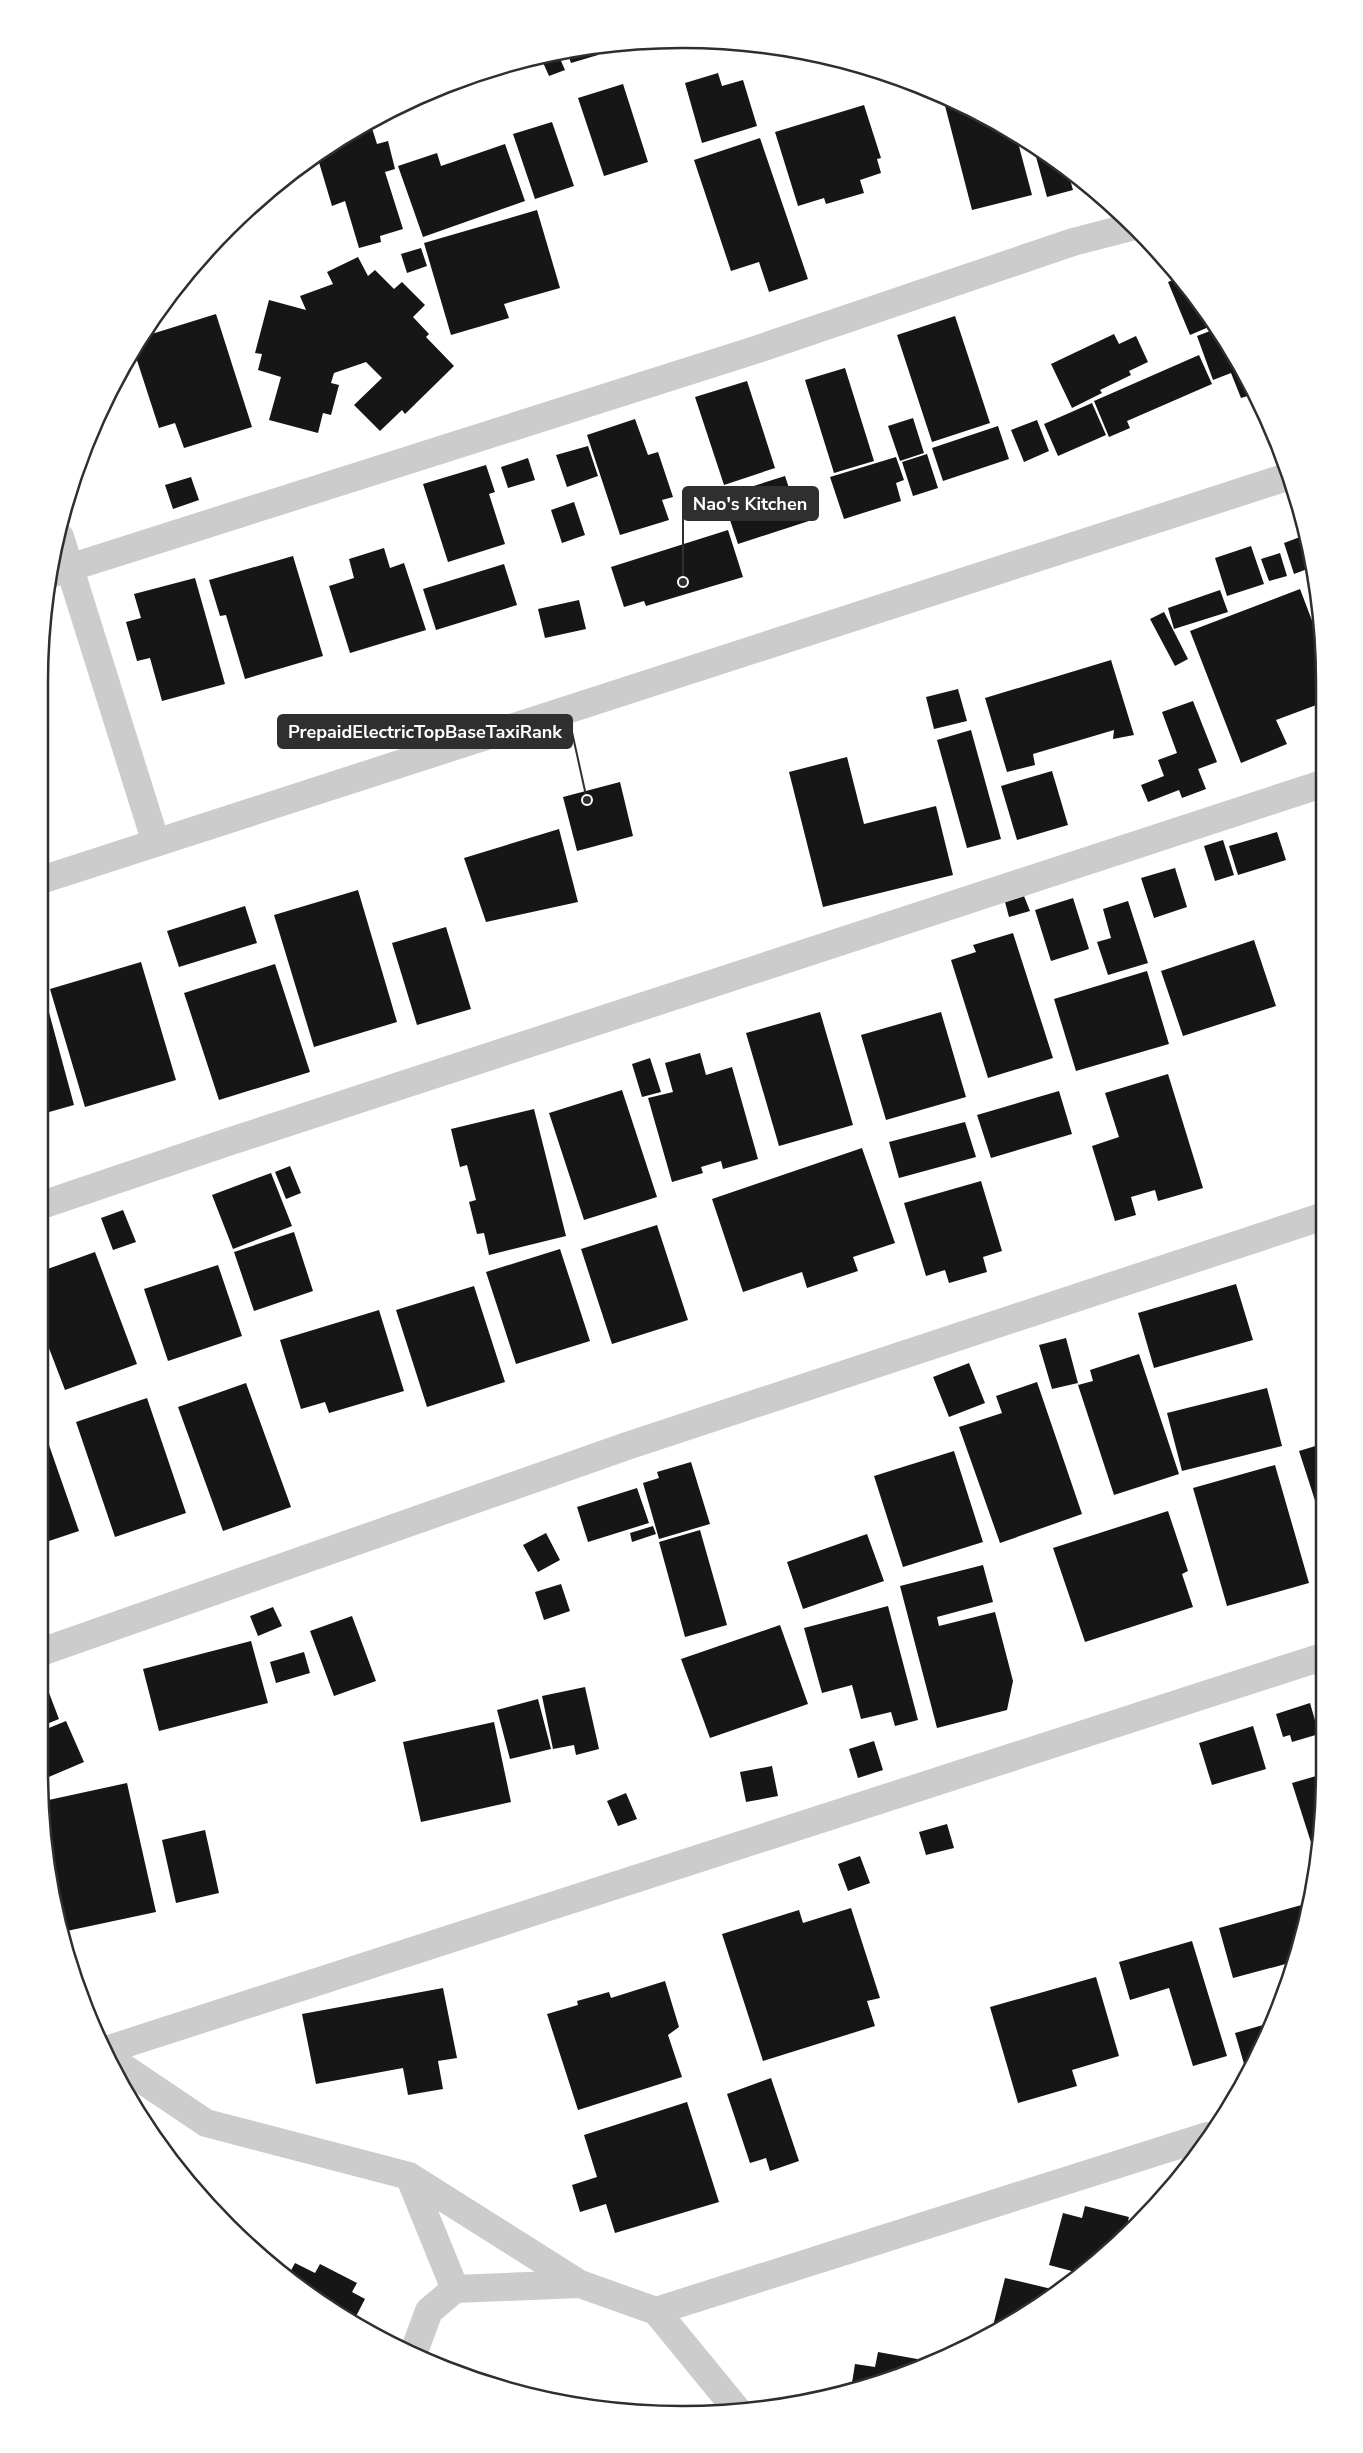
<svg xmlns="http://www.w3.org/2000/svg" width="1363" height="2453" viewBox="0 0 1363 2453" font-family="'Nunito Sans',sans-serif">
  <style>
    .building { fill: #161616 }
    .lines { fill: none; stroke-linecap: round; stroke-linejoin: round }
    .minor { stroke: #ccc; stroke-width: 28 }
    .rim { fill: none; stroke: #2f2f2f; stroke-width: 2.5 }
    .leader { fill: none; stroke: #2f2f2f; stroke-width: 2 }
    .callout-dot { fill: #2f2f2f; stroke: #fff; stroke-width: 2 }
    .callout { fill: #2f2f2f; stroke: #2f2f2f; stroke-width: 2 }
    .callout-label { font-size: 18px; text-anchor: middle; font-weight: bold; fill: #fff }
  </style>
  <rect width="100%" height="100%" fill="#fff"/>
  <path class="building" d="M 595,47 L 598,55 L 571,63 L 567,52 Z
    M 558,54 L 565,70 L 549,76 L 541,58 Z
    M 718,73 L 722,86 L 743,80 L 757,126 L 702,143 L 685,83 Z
    M 623,84 L 648,162 L 604,176 L 578,98 Z
    M 943,98 L 1003,125 L 1016,135 L 1032,195 L 972,210 Z
    M 864,105 L 881,158 L 877,159 L 881,173 L 860,180 L 864,193 L 826,204 L 824,198 L 798,206 L 775,132 Z
    M 370,122 L 377,144 L 388,141 L 395,169 L 385,172 L 403,229 L 380,236 L 381,242 L 359,248 L 345,201 L 332,206 L 318,159 L 305,162 Z
    M 552,122 L 574,186 L 535,199 L 513,134 Z
    M 760,138 L 808,279 L 769,292 L 759,262 L 731,271 L 694,160 Z
    M 505,144 L 525,201 L 423,237 L 398,166 L 437,153 L 441,166 Z
    M 1038,152 L 1069,176 L 1073,190 L 1047,197 L 1035,153 Z
    M 537,210 L 560,288 L 504,304 L 509,318 L 451,335 L 424,243 Z
    M 421,248 L 427,266 L 407,273 L 401,254 Z
    M 358,257 L 368,276 L 375,270 L 394,289 L 402,282 L 425,305 L 413,317 L 429,334 L 426,337 L 454,366 L 405,414 L 402,410 L 380,431 L 354,405 L 382,378 L 366,362 L 334,373 L 331,383 L 339,385 L 331,415 L 323,413 L 318,433 L 269,420 L 281,377 L 258,370 L 262,354 L 255,353 L 269,300 L 306,310 L 300,296 L 333,284 L 327,272 Z
    M 1178,278 L 1216,324 L 1190,335 L 1168,282 Z
    M 216,314 L 252,427 L 184,448 L 175,423 L 159,428 L 133,348 L 142,337 Z
    M 955,316 L 990,423 L 932,442 L 897,335 Z
    M 1218,328 L 1219,331 L 1251,395 L 1241,398 L 1231,373 L 1213,380 L 1197,336 Z
    M 1114,334 L 1119,344 L 1136,336 L 1148,362 L 1129,371 L 1131,375 L 1100,390 L 1102,393 L 1072,408 L 1051,364 Z
    M 1199,355 L 1212,384 L 1127,421 L 1130,428 L 1109,437 L 1094,401 Z
    M 845,368 L 874,461 L 834,473 L 805,380 Z
    M 747,381 L 775,468 L 724,485 L 695,397 Z
    M 1092,403 L 1106,435 L 1058,456 L 1044,424 Z
    M 913,418 L 924,453 L 900,461 L 888,426 Z
    M 635,419 L 648,455 L 658,452 L 673,497 L 662,500 L 669,520 L 620,535 L 587,435 Z
    M 1037,420 L 1049,451 L 1024,462 L 1011,430 Z
    M 998,426 L 1009,459 L 943,481 L 932,448 Z
    M 588,446 L 598,476 L 567,487 L 556,455 Z
    M 927,454 L 938,488 L 913,496 L 902,462 Z
    M 896,457 L 904,480 L 896,483 L 901,501 L 844,519 L 830,477 Z
    M 528,458 L 535,480 L 508,488 L 501,467 Z
    M 486,465 L 495,492 L 489,494 L 505,544 L 448,562 L 423,484 Z
    M 785,476 L 790,491 L 803,486 L 815,519 L 738,544 L 722,496 Z
    M 191,477 L 199,500 L 173,509 L 165,485 Z
    M 574,502 L 585,535 L 562,543 L 551,510 Z
    M 728,530 L 743,577 L 646,606 L 644,601 L 624,607 L 611,567 Z
    M 1300,537 L 1310,568 L 1294,574 L 1284,543 Z
    M 1251,546 L 1264,584 L 1227,596 L 1215,558 Z
    M 384,548 L 390,568 L 404,563 L 426,630 L 350,653 L 329,586 L 354,578 L 349,559 Z
    M 1280,553 L 1287,576 L 1269,581 L 1261,559 Z
    M 293,556 L 323,656 L 245,679 L 226,615 L 220,616 L 209,580 Z
    M 504,564 L 517,605 L 436,630 L 423,589 Z
    M 195,578 L 225,684 L 162,701 L 150,658 L 137,661 L 126,622 L 141,618 L 134,594 Z
    M 1300,589 L 1319,639 L 1319,704 L 1276,720 L 1287,744 L 1241,763 L 1190,631 Z
    M 1220,590 L 1228,612 L 1174,629 L 1168,608 Z
    M 579,600 L 586,629 L 545,638 L 538,609 Z
    M 1164,612 L 1188,659 L 1175,666 L 1150,619 Z
    M 1111,660 L 1134,735 L 1113,739 L 1114,730 L 1033,754 L 1035,765 L 1007,772 L 985,698 Z
    M 958,689 L 967,721 L 934,729 L 926,697 Z
    M 1193,701 L 1217,762 L 1198,769 L 1206,789 L 1182,798 L 1179,790 L 1148,802 L 1141,785 L 1164,776 L 1158,760 L 1177,753 L 1162,712 Z
    M 971,730 L 1001,839 L 967,848 L 937,740 Z
    M 847,757 L 864,824 L 936,806 L 953,875 L 823,907 L 789,772 Z
    M 1052,771 L 1068,825 L 1017,840 L 1001,786 Z
    M 620,782 L 633,836 L 577,851 L 563,797 Z
    M 559,829 L 578,902 L 486,922 L 464,858 Z
    M 1277,832 L 1286,860 L 1238,875 L 1229,846 Z
    M 1223,840 L 1234,875 L 1215,881 L 1204,846 Z
    M 1175,868 L 1187,907 L 1154,918 L 1141,878 Z
    M 358,890 L 397,1022 L 314,1047 L 274,915 Z
    M 1024,896 L 1030,911 L 1009,917 L 1005,902 Z
    M 1073,898 L 1089,949 L 1051,961 L 1035,910 Z
    M 1128,901 L 1148,963 L 1108,975 L 1097,942 L 1111,938 L 1103,909 Z
    M 245,906 L 257,943 L 179,967 L 167,931 Z
    M 446,927 L 471,1009 L 417,1025 L 392,943 Z
    M 1013,933 L 1053,1058 L 988,1078 L 951,960 L 976,952 L 973,945 Z
    M 1254,940 L 1276,1006 L 1183,1036 L 1161,971 Z
    M 141,962 L 176,1080 L 85,1107 L 50,989 Z
    M 275,964 L 310,1072 L 219,1100 L 184,993 Z
    M 1147,971 L 1169,1044 L 1076,1071 L 1054,999 Z
    M 47,1005 L 74,1105 L 42,1114 L 41,1007 Z
    M 820,1012 L 853,1125 L 779,1146 L 746,1033 Z
    M 941,1012 L 966,1097 L 886,1120 L 861,1035 Z
    M 700,1053 L 706,1075 L 732,1067 L 758,1159 L 723,1169 L 721,1161 L 701,1167 L 703,1173 L 672,1182 L 648,1098 L 673,1092 L 665,1063 Z
    M 650,1058 L 661,1092 L 642,1097 L 632,1064 Z
    M 1168,1074 L 1203,1188 L 1158,1201 L 1155,1190 L 1131,1197 L 1136,1215 L 1115,1221 L 1092,1146 L 1119,1137 L 1105,1093 Z
    M 622,1090 L 657,1197 L 584,1220 L 549,1113 Z
    M 1059,1091 L 1072,1134 L 991,1158 L 977,1115 Z
    M 534,1109 L 566,1236 L 489,1255 L 484,1233 L 477,1234 L 469,1202 L 476,1200 L 467,1165 L 460,1167 L 451,1129 Z
    M 965,1122 L 976,1157 L 899,1178 L 889,1142 Z
    M 862,1148 L 895,1243 L 853,1257 L 858,1271 L 807,1288 L 802,1272 L 743,1292 L 712,1199 Z
    M 290,1166 L 301,1193 L 286,1199 L 275,1172 Z
    M 271,1173 L 292,1226 L 233,1249 L 212,1195 Z
    M 981,1181 L 1002,1251 L 983,1257 L 987,1272 L 949,1283 L 945,1270 L 926,1276 L 904,1203 Z
    M 123,1210 L 136,1242 L 113,1250 L 101,1218 Z
    M 657,1225 L 688,1320 L 612,1344 L 581,1249 Z
    M 294,1232 L 313,1291 L 254,1311 L 234,1252 Z
    M 560,1249 L 590,1341 L 516,1364 L 486,1272 Z
    M 95,1252 L 137,1364 L 65,1390 L 42,1330 L 42,1271 Z
    M 218,1265 L 242,1336 L 168,1361 L 144,1289 Z
    M 1236,1284 L 1253,1340 L 1154,1368 L 1138,1313 Z
    M 474,1286 L 505,1382 L 427,1407 L 396,1310 Z
    M 379,1310 L 404,1391 L 329,1413 L 325,1402 L 301,1409 L 280,1340 Z
    M 1066,1338 L 1078,1383 L 1052,1389 L 1039,1345 Z
    M 1139,1354 L 1179,1474 L 1114,1495 L 1078,1385 L 1093,1381 L 1090,1370 Z
    M 969,1363 L 985,1403 L 949,1417 L 933,1377 Z
    M 1037,1382 L 1082,1514 L 1000,1543 L 959,1427 L 1002,1413 L 996,1396 Z
    M 246,1383 L 291,1507 L 223,1531 L 178,1407 Z
    M 1267,1388 L 1282,1446 L 1182,1471 L 1167,1413 Z
    M 147,1398 L 186,1513 L 115,1537 L 76,1422 Z
    M 43,1428 L 79,1531 L 43,1543 Z
    M 1322,1444 L 1322,1519 L 1321,1519 L 1299,1451 Z
    M 954,1451 L 983,1542 L 903,1567 L 874,1476 Z
    M 691,1462 L 710,1524 L 659,1539 L 643,1483 L 659,1478 L 657,1472 Z
    M 1275,1465 L 1309,1583 L 1227,1606 L 1193,1488 Z
    M 637,1488 L 649,1523 L 588,1542 L 577,1507 Z
    M 1168,1511 L 1188,1571 L 1182,1574 L 1193,1607 L 1085,1642 L 1053,1548 Z
    M 653,1526 L 656,1534 L 632,1542 L 630,1533 Z
    M 700,1530 L 727,1625 L 685,1637 L 659,1542 Z
    M 546,1533 L 560,1560 L 538,1572 L 523,1545 Z
    M 867,1534 L 884,1581 L 803,1609 L 787,1562 Z
    M 983,1565 L 993,1602 L 937,1617 L 939,1626 L 995,1612 L 1013,1681 L 1007,1710 L 937,1728 L 900,1586 Z
    M 561,1584 L 570,1611 L 544,1620 L 535,1592 Z
    M 888,1606 L 918,1720 L 895,1726 L 891,1712 L 861,1719 L 852,1685 L 822,1693 L 804,1628 Z
    M 273,1607 L 282,1626 L 258,1636 L 250,1616 Z
    M 352,1616 L 376,1681 L 334,1696 L 310,1631 Z
    M 780,1625 L 808,1704 L 710,1738 L 681,1659 Z
    M 251,1641 L 268,1703 L 159,1731 L 143,1669 Z
    M 304,1652 L 310,1673 L 276,1683 L 270,1662 Z
    M 46,1685 L 59,1719 L 44,1725 L 44,1686 Z
    M 585,1687 L 599,1749 L 576,1755 L 574,1745 L 553,1749 L 542,1696 Z
    M 538,1699 L 551,1749 L 510,1759 L 497,1710 Z
    M 1310,1703 L 1319,1734 L 1292,1742 L 1290,1735 L 1283,1737 L 1276,1714 Z
    M 66,1721 L 84,1762 L 44,1779 L 44,1730 Z
    M 494,1722 L 511,1802 L 421,1822 L 403,1742 Z
    M 1253,1726 L 1266,1769 L 1212,1785 L 1199,1743 Z
    M 874,1741 L 883,1770 L 858,1778 L 849,1749 Z
    M 772,1766 L 778,1796 L 746,1802 L 740,1772 Z
    M 1323,1774 L 1323,1813 L 1315,1855 L 1292,1783 Z
    M 127,1783 L 156,1912 L 62,1932 L 44,1856 L 44,1801 Z
    M 626,1793 L 637,1819 L 618,1826 L 607,1801 Z
    M 947,1824 L 954,1848 L 926,1855 L 919,1832 Z
    M 205,1830 L 219,1893 L 176,1903 L 162,1840 Z
    M 860,1856 L 870,1883 L 848,1891 L 838,1864 Z
    M 1305,1904 L 1293,1962 L 1233,1978 L 1219,1928 Z
    M 851,1908 L 880,1998 L 867,2001 L 875,2026 L 763,2061 L 722,1934 L 799,1910 L 803,1923 Z
    M 1192,1941 L 1227,2056 L 1193,2066 L 1169,1988 L 1130,2000 L 1119,1962 Z
    M 1096,1977 L 1119,2056 L 1072,2070 L 1077,2086 L 1018,2103 L 990,2007 Z
    M 665,1981 L 679,2027 L 668,2035 L 682,2077 L 578,2110 L 547,2014 L 578,2005 L 577,2001 L 609,1992 L 611,1998 Z
    M 443,1988 L 457,2058 L 438,2061 L 443,2089 L 408,2095 L 403,2068 L 316,2084 L 302,2014 Z
    M 1270,2023 L 1247,2074 L 1235,2033 Z
    M 771,2078 L 799,2161 L 770,2171 L 766,2158 L 750,2163 L 727,2094 Z
    M 687,2102 L 719,2202 L 615,2233 L 606,2204 L 580,2212 L 572,2185 L 597,2177 L 584,2135 Z
    M 1145,2205 L 1153,2207 L 1140,2220 Z
    M 1085,2206 L 1129,2217 L 1124,2236 L 1105,2255 L 1079,2273 L 1049,2265 L 1063,2213 L 1082,2218 Z
    M 295,2263 L 315,2273 L 320,2264 L 357,2283 L 352,2292 L 365,2299 L 353,2322 L 324,2306 L 288,2276 Z
    M 1005,2278 L 1056,2290 L 1003,2328 L 991,2334 Z
    M 878,2352 L 934,2362 L 851,2389 L 855,2364 L 875,2367 Z"/>
  <g class="lines">
    <path class="minor" d="M 60,537 L 156,843
      M 53,573 L 755,350 L 1073,242 L 1135,226
      M 41,880 L 1290,476
      M 42,1205 L 225,1143 L 1319,785
      M 44,1651 L 627,1446 L 1321,1217
      M 103,2051 L 1322,1657
      M 105,2055 L 206,2123 L 409,2176 L 580,2284 L 656,2311 L 738,2411
      M 409,2176 L 455,2289
      M 656,2311 L 1207,2136
      M 413,2354 L 429,2311 L 455,2289 L 580,2284"/>
  </g>
  <path d="M0 0H1363V2453H0ZM682 48H682A634 634 0 0 1 1316 682V1772A634 634 0 0 1 682 2406H682A634 634 0 0 1 48 1772V682A634 634 0 0 1 682 48Z" fill="#fff" fill-rule="evenodd"/>
  <path class="rim" d="M682 48H682A634 634 0 0 1 1316 682V1772A634 634 0 0 1 682 2406H682A634 634 0 0 1 48 1772V682A634 634 0 0 1 682 48Z"/>
  <path class="leader" d="M683 582L683 504M587 800L572 732"/>
  <g class="callout-dot">
    <circle cx="683" cy="582" r="5"/>
    <circle cx="587" cy="800" r="5"/>
  </g>
  <g class="callout">
    <rect x="683" y="487" width="135" height="33" rx="5"/>
    <rect x="278" y="715" width="294" height="33" rx="5"/>
  </g>
  <g class="callout-label">
    <text x="750" y="510">Nao's Kitchen</text>
    <text x="425" y="738">PrepaidElectricTopBaseTaxiRank</text>
  </g>
</svg>
